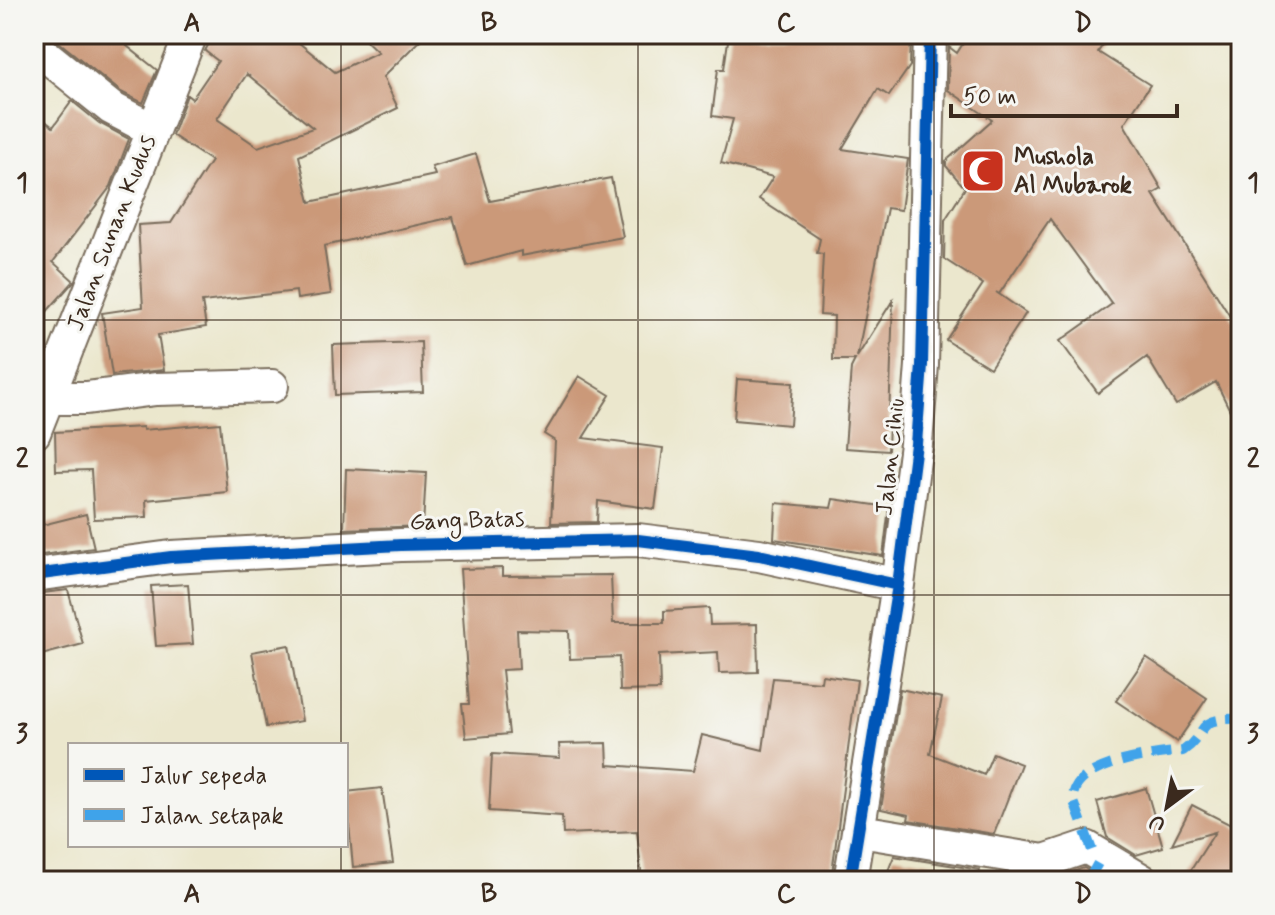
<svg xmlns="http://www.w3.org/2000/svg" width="1275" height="915" viewBox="0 0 1275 915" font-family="Mynerve,sans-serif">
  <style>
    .building { fill: #cb9979; fill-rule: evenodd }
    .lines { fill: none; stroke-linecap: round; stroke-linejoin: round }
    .street-casing { stroke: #796c5b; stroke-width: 36 }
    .street { stroke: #fff; stroke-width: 32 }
    .quiet { stroke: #3fa3ea; stroke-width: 10; stroke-dasharray: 20 10; stroke-linecap: butt }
    .cycleway-casing { stroke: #f6f6f2; stroke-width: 17 }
    .cycleway { stroke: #0057b8; stroke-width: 12 }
    .grid { fill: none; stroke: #3b2a1e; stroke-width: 2; stroke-opacity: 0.55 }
    .labels { text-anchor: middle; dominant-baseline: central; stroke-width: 6; stroke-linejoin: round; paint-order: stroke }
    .poi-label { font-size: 24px; font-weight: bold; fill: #3b2a1e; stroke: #f6f6f2; text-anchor: start }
    .street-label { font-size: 24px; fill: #3b2a1e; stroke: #f6f6f2 }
    .neatline { fill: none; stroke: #3b2a1e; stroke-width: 3 }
    .grid-label { font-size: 26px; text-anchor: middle; font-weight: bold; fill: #3b2a1e }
  </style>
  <rect width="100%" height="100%" fill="#f6f6f2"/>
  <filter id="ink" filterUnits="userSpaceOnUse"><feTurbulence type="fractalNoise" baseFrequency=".0125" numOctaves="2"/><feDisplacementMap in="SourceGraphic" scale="16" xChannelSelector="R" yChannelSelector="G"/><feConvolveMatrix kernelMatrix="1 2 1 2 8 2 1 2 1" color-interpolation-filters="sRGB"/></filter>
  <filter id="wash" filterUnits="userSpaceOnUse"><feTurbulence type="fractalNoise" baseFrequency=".006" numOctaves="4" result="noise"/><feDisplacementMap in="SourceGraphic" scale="32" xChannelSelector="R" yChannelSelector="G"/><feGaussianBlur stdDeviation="1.8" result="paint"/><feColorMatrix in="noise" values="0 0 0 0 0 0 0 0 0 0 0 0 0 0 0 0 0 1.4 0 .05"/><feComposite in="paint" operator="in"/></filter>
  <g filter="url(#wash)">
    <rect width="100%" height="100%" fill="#ebe7cd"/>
    <g id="blocks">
      <path class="building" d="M 49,34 L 137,34 L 127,46 L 157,70 L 143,103 L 121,92 Z
        M 214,34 L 288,34 L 335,72 L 378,52 L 359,34 L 426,34 L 383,77 L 398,108 L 299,156 L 310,202 L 435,175 L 432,167 L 476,154 L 490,201 L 611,178 L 623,237 L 521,256 L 521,251 L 467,266 L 453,217 L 324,246 L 331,294 L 297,299 L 296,291 L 202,302 L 206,327 L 158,335 L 164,370 L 112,375 L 102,313 L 143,307 L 138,225 L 171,223 L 211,161 L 172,135 L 187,95 L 192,99 L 218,61 L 205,51 ZM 247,74 L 313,128 L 258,147 L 217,119 Z
        M 729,34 L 911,34 L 910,66 L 889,96 L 878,89 L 842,149 L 908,159 L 901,210 L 887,208 L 857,357 L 893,300 L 888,451 L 845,448 L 851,368 L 855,360 L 833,360 L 834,316 L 820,315 L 823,254 L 817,253 L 820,239 L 759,199 L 773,177 L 721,163 L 733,119 L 712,116 L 718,69 L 724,69 Z
        M 969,34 L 1110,34 L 1098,52 L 1150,85 L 1124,124 L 1162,189 L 1153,194 L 1241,334 L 1241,433 L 1216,382 L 1176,405 L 1147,357 L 1098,393 L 1060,341 L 1112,304 L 1050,219 L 999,294 L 996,292 L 1026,313 L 990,368 L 946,340 L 983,284 L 944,259 L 945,220 L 965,188 L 946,166 L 946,161 L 992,120 L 948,90 L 949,47 L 957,53 Z
        M 72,101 L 99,123 L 129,139 L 111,186 L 53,262 L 74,281 L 34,326 L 34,112 L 53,127 Z
        M 421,342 L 423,392 L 335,395 L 333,345 Z
        M 579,376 L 610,395 L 583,438 L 663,448 L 655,509 L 598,501 L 597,522 L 551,523 L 555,441 L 544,434 Z
        M 737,379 L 793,383 L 790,425 L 734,420 Z
        M 220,423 L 227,492 L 146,500 L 147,517 L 94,519 L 91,470 L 56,471 L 55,432 L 143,427 L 143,430 Z
        M 346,469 L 426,473 L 423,526 L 344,529 Z
        M 833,499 L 889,507 L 883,556 L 774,539 L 776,503 L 831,508 Z
        M 86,514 L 94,548 L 34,556 L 34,527 Z
        M 502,568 L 502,576 L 611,575 L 613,623 L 664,623 L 664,611 L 709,608 L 710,625 L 757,624 L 758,672 L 719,673 L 718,652 L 659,655 L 660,690 L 620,691 L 619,657 L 570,659 L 569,631 L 517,630 L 519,669 L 502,670 L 509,734 L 466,738 L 462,704 L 469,704 L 460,569 Z
        M 188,584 L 193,644 L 156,646 L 151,586 Z
        M 68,590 L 83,644 L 34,657 L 34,594 Z
        M 289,645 L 302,721 L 266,727 L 252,652 Z
        M 1146,657 L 1207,698 L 1177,742 L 1116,701 Z
        M 822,675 L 857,680 L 831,881 L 714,881 L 716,876 L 642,881 L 637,831 L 563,834 L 562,816 L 489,811 L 492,754 L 560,758 L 559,744 L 607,743 L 608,765 L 693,771 L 702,735 L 763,750 L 773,678 L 821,682 Z
        M 900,689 L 942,698 L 930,754 L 984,775 L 993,753 L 1021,764 L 994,834 L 908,820 L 909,815 L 881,809 Z
        M 382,788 L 393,863 L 353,867 L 346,792 Z
        M 1146,788 L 1163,847 L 1136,855 L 1107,837 L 1097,802 Z
        M 1192,805 L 1241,830 L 1241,881 L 1184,881 L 1215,832 L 1172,844 Z
        M 894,856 L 980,870 L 976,881 L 884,881 Z
        M 1084,868 L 1106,881 L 1058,881 L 1060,876 Z"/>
    </g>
  </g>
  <g filter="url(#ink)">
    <use href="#blocks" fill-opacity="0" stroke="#796c5b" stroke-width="2"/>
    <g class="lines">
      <g class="street-casing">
        <path id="street" d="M 34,46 L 111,108 L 151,129
          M 49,398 L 86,398 L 156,389 L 272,386
          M 34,433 L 191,34
          M 34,575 L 171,557 L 401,545 L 638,540 L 759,555 L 898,585
          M 860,831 L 1044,861 L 1086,847 L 1143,881
          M 850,881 L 898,585 L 916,444 L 922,365 L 930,34"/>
      </g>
      <use href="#street" class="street"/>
      <path class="quiet" d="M 1092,850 L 1073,799 C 1072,762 1157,754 1183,751 C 1210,732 1193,717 1241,719
        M 1088,881 L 1102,856"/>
      <g class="cycleway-casing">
        <path id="cycleway" d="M 34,575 L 171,557 L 401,545 L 638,540 L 759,555 L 898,585
          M 850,881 L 898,585 L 916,444 L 922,365 L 930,34"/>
      </g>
      <use href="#cycleway" class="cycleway"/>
    </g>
  </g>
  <path class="grid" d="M 341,34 L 341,745M 638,34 L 638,881M 934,34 L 934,881M 34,320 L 1241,320M 34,595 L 1241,595M 341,845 L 341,881"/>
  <defs>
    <g id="mosque-square" transform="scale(2.3)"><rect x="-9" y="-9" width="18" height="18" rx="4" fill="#c8321e" stroke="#f6f6f2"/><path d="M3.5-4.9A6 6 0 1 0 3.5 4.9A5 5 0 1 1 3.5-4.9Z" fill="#fff"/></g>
  </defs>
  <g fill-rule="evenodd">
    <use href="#mosque-square" x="983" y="171"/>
  </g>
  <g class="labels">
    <g class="poi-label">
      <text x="1014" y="157">Mushola<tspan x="1014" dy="28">Al Mubarok</tspan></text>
    </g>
    <g class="street-label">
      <text transform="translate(112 233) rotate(-69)">Jalan Sunan Kudus</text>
      <text transform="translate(891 457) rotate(-84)">Jalan Cihiu</text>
      <text transform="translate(467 521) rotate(-2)">Gang Batas</text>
    </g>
  </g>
  <rect width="1275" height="915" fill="none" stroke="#f6f6f2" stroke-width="88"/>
  <rect x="68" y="743" width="280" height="104" fill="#f6f6f2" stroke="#aba49d" stroke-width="2"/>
  <rect x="84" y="769" width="40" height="12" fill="#0057b8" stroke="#aba49d" stroke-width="2"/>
  <text x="140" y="783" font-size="24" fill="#3b2a1e">Jalur sepeda</text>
  <rect x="84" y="809" width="40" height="12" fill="#3fa3ea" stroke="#aba49d" stroke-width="2"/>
  <text x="140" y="823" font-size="24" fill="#3b2a1e">Jalan setapak</text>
  <g transform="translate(1167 807) rotate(212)" stroke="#f6f6f2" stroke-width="6" paint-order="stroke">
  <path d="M0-6L14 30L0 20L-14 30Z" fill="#3b2a1e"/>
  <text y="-12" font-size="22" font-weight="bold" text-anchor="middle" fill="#3b2a1e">U</text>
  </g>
  <path d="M951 104v12h226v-12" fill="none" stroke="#3b2a1e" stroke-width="4"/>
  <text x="963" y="104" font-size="24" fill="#3b2a1e" stroke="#f6f6f2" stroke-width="6" paint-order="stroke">50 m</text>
  <rect x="44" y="44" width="1187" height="827" class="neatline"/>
  <g class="grid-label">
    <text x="192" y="31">A</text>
    <text x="489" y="31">B</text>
    <text x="786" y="31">C</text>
    <text x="1083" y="31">D</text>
    <text x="22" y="191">1</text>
    <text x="1253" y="191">1</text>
    <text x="22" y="467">2</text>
    <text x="1253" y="467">2</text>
    <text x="22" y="742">3</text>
    <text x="1253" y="742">3</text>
    <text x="192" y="902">A</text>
    <text x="489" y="902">B</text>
    <text x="786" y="902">C</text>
    <text x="1083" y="902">D</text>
  </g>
</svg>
